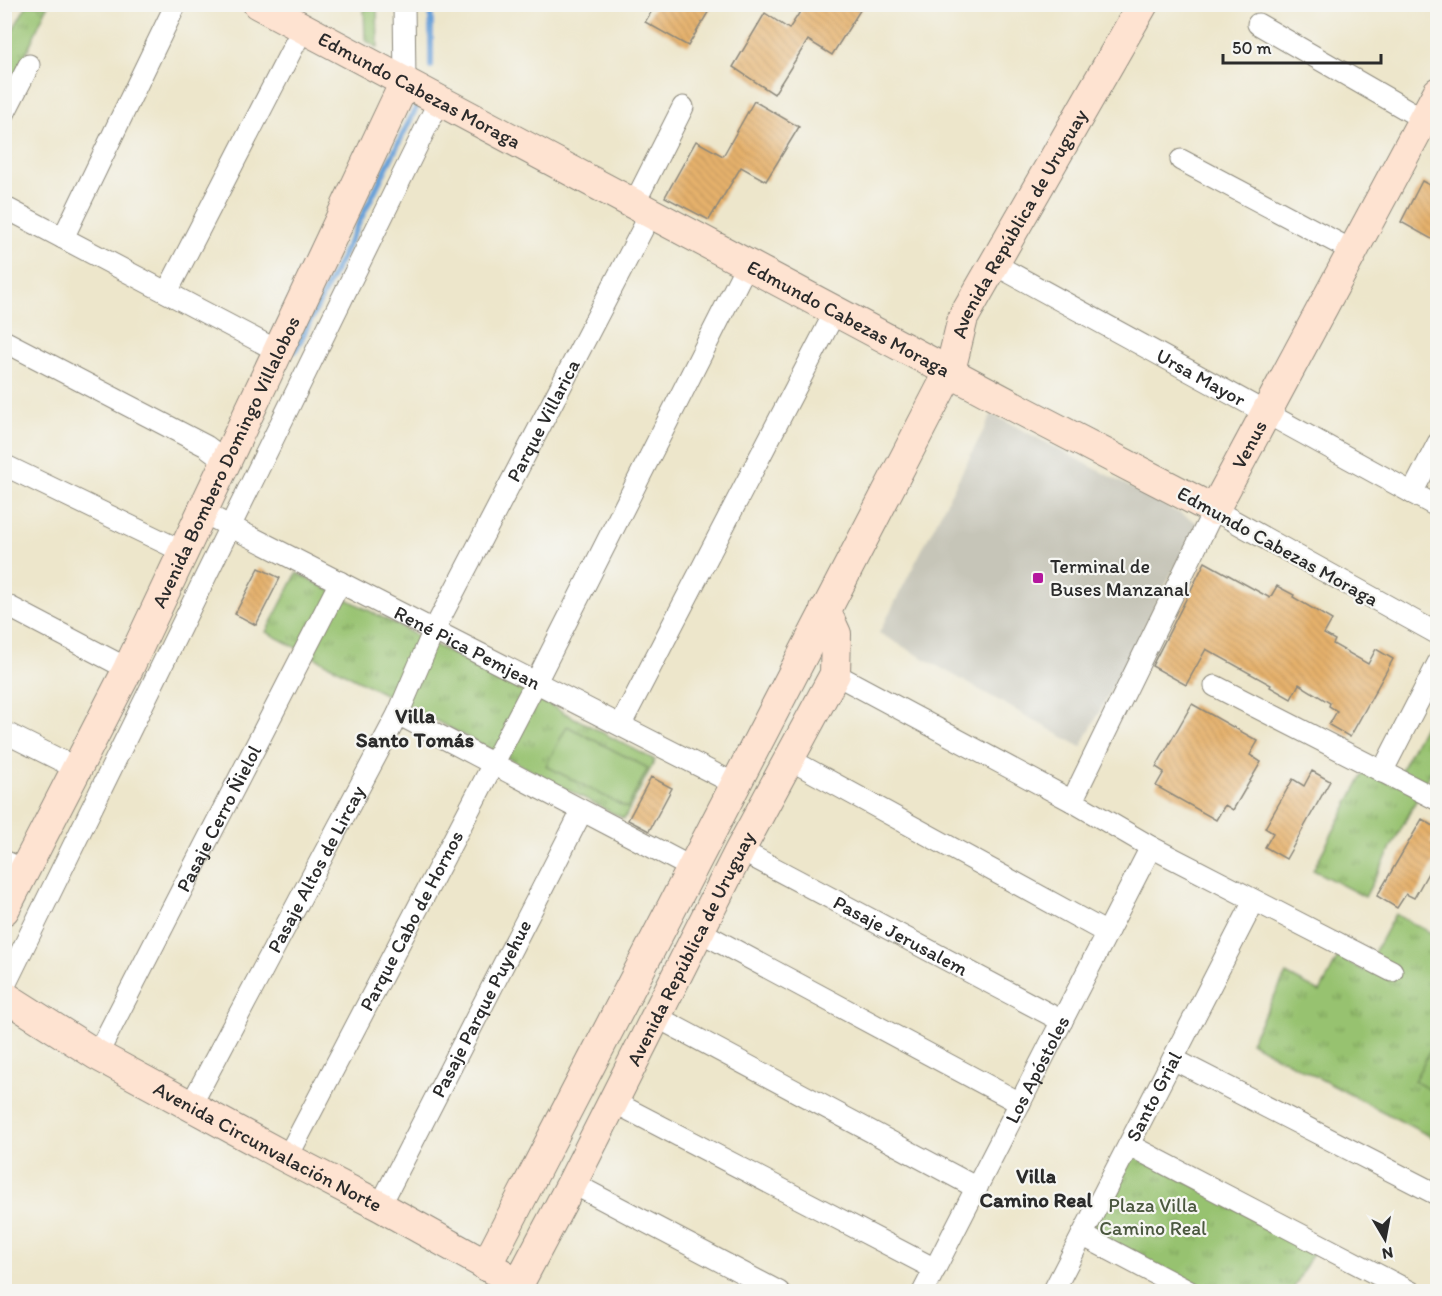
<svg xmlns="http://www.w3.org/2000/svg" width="1442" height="1296" viewBox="0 0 1442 1296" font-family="Itim,sans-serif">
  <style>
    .industrial { fill: #c6c5b8 }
    .grass { fill: url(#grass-tufts); stroke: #61764d; stroke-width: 1.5 }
    .garden { fill: #97c26f; stroke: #61764d; stroke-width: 1.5 }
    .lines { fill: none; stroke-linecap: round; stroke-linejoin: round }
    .stream { stroke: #69a1d8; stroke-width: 6 }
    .building { fill: url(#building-back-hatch) }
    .street-casing { stroke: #8c887b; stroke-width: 23 }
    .secondary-casing { stroke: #8c887b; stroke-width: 32 }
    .street { stroke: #fff; stroke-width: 21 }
    .secondary { stroke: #fee3d1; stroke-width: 30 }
    .poi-dot { fill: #b5179e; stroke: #f6f6f2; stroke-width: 2 }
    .labels { text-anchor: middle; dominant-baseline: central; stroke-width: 4.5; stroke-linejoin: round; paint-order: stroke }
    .street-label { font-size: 20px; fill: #2b2b2b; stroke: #f6f6f2 }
    .poi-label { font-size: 20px; fill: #2b2b2b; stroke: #f6f6f2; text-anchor: start }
    .park-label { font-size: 20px; fill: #4b583f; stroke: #f6f6f2 }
    .neighbourhood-label { font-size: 21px; font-weight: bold; fill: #2b2b2b; stroke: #f6f6f2 }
  </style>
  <defs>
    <pattern id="grass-tufts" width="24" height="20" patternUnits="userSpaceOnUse" patternTransform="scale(1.5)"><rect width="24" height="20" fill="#97c26f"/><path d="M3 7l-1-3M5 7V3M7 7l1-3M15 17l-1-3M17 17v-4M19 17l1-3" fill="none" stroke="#7b9e5b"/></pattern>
    <pattern id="building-back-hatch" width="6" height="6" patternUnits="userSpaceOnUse" patternTransform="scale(1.5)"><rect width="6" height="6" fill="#e5b16c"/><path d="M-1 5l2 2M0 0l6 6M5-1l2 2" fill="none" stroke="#c5985e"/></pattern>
  </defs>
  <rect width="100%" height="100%" fill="#f6f6f2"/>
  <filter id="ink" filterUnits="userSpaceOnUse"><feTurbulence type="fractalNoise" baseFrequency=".0167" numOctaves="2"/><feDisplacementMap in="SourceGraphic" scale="12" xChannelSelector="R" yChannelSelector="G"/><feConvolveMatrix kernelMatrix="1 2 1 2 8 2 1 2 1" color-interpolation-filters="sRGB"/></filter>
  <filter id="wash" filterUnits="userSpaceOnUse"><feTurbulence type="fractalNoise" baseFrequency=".008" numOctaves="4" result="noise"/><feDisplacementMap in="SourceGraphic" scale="24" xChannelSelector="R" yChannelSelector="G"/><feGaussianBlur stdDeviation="1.35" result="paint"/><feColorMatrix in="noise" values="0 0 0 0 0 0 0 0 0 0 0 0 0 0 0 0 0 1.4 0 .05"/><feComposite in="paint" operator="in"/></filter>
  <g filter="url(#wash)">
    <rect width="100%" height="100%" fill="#ede6cb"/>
    <path class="industrial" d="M 992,414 L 1198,523 L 1081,747 L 879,633 Z"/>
    <path class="grass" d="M 27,5 L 48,5 L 5,100 L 5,43 Z
      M 364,5 L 377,5 L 378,48 L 365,40 Z
      M 297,573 L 655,760 L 624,819 L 266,632 Z
      M 1426,722 L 1437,728 L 1437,761 L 1365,897 L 1313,870 L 1365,771 L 1393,785 Z
      M 1395,914 L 1437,936 L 1437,1140 L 1250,1042 L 1286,974 L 1320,992 L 1338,957 L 1364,971 Z
      M 1131,1152 L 1315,1249 L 1292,1291 L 1196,1291 L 1087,1235 Z"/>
    <path class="garden" d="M 567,726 L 648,768 L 627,808 L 546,766 Z
      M 1437,1038 L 1437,1094 L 1414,1081 Z"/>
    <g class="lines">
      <path class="stream" d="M 431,66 L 431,4
        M 295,351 L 420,100"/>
    </g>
    <g id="blocks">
      <path class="building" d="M 656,4 L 713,4 L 688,46 L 645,22 Z
        M 805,4 L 864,4 L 832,55 L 808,40 L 774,94 L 733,67 L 765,13 L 789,29 Z
        M 754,101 L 799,127 L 766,181 L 741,167 L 709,220 L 665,197 L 696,141 L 723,156 Z
        M 1422,181 L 1437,189 L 1437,242 L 1401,222 Z
        M 1205,562 L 1270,598 L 1277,586 L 1294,595 L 1293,597 L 1332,620 L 1324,634 L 1335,640 L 1333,644 L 1368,664 L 1376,649 L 1393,659 L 1350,737 L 1329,725 L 1337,711 L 1329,706 L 1330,703 L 1299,684 L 1291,699 L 1270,687 L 1271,685 L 1206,649 L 1186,685 L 1152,666 Z
        M 259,568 L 280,578 L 256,625 L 235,614 Z
        M 1192,704 L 1258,741 L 1250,755 L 1261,762 L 1233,810 L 1225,805 L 1216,820 L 1156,786 L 1164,772 L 1156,767 Z
        M 1312,771 L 1330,781 L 1286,859 L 1265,847 L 1273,833 L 1265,828 L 1293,779 L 1304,786 Z
        M 651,777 L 672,788 L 649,831 L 628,820 Z
        M 1422,819 L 1437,828 L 1431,843 L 1437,847 L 1437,857 L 1414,898 L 1406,894 L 1397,908 L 1377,896 Z"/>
    </g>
  </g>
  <g filter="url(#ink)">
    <use href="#blocks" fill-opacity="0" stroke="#8c887b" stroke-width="1.5"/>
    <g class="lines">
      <g class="street-casing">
        <g id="street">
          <path d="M 404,4 L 405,82"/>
          <path d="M 1258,24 L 1423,119"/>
          <path d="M 4,114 L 29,65"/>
          <path d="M 1181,160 L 1353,251"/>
          <path d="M 634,204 L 683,107"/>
          <path d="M 4,207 L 278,351"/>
          <path d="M 63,238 L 176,4"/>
          <path id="s1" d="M 994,264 L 1438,507"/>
          <path d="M 167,292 L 303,28"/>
          <path d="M 4,341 L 206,446 L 226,461"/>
          <path d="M 4,465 L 184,552"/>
          <path d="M 1412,493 L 1438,443"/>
          <path id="s2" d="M 202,512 L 735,784"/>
          <path d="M 4,604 L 128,669"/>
          <path d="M 835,674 L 1072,801 L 1151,847 L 1392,971"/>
          <path d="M 1215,686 L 1438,800"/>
          <path d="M 398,714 L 692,868"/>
          <path d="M 621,724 L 836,310"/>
          <path d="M 4,732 L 76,768"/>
          <path d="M 789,759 L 1107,933"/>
          <path d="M 1382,772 L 1438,663"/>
          <path d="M 1072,801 L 1214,510 L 1438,634"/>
          <path id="s3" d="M 740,850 L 1062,1021"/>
          <path d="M 4,861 L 26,871"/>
          <path d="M 699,931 L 1020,1103"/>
          <path d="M 4,987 L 439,101"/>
          <path d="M 655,1016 L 977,1188"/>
          <path id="s4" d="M 97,1055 L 340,582"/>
          <path d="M 1173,1059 L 1438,1195"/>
          <path d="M 612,1101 L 935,1269"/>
          <path id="s5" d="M 191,1105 L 398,714 L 434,630 L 651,213"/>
          <path d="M 1129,1145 L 1411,1292"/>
          <path id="s6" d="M 287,1158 L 536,682 L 747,264"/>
          <path d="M 572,1183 L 779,1292"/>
          <path id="s7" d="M 380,1206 L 582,811"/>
          <path d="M 1082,1235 L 1190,1292"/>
          <path id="s8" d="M 923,1292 L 1151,847"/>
          <path id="s9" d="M 1053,1292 L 1254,901"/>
        </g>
      </g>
      <g class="secondary-casing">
        <g id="secondary">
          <path id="s10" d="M 258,4 L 1021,410 L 1214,510 L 1438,92"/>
          <path id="s11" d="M 4,910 L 128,669 L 405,82"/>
          <path id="s12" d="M 4,996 L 97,1055 L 287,1158 L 380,1206 L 504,1275"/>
          <path id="s13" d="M 486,1266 L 950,371 L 963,318 L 1143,4"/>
          <path id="s14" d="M 519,1283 L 572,1183 L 740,850 L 835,674 L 836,634 L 825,610"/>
        </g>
      </g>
      <use href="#street" class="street"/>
      <use href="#secondary" class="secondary"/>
    </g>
  </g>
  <rect class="poi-dot" x="1032" y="572" width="12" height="12" rx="3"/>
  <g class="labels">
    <g class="street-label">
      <text stroke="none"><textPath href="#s10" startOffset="183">Edmundo Cabezas Moraga</textPath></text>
      <text stroke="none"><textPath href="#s13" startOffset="1172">Avenida República de Uruguay</textPath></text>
      <text stroke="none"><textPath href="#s10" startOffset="669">Edmundo Cabezas Moraga</textPath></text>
      <text stroke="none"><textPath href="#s1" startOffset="236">Ursa Mayor</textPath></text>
      <text stroke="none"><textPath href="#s5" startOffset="770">Parque Villarica</textPath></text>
      <text stroke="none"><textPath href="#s10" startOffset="1156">Venus</textPath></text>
      <text stroke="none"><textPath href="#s11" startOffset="500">Avenida Bombero Domingo Villalobos</textPath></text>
      <text transform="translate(1278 546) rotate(29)">Edmundo Cabezas Moraga</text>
      <text stroke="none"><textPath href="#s2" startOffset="298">René Pica Pemjean</textPath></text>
      <text stroke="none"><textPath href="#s4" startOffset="266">Pasaje Cerro Ñielol</textPath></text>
      <text stroke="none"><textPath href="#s5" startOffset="267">Pasaje Altos de Lircay</textPath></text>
      <text stroke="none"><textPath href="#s6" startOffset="268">Parque Cabo de Hornos</textPath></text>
      <text stroke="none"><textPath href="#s3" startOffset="182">Pasaje Jerusalem</textPath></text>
      <text stroke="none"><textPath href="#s14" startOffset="376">Avenida República de Uruguay</textPath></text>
      <text stroke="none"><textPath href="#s7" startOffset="222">Pasaje Parque Puyehue</textPath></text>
      <text stroke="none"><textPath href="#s8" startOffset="250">Los Apóstoles</textPath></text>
      <text stroke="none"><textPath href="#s9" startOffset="220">Santo Grial</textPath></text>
      <text stroke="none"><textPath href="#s12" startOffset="304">Avenida Circunvalación Norte</textPath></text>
    </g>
    <g class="poi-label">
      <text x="1050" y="566">Terminal de<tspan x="1050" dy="23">Buses Manzanal</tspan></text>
    </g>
    <g class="park-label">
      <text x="1153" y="1205">Plaza Villa<tspan x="1153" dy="23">Camino Real</tspan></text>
    </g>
    <g class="neighbourhood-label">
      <text x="415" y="715">Villa<tspan x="415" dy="24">Santo Tomás</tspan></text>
      <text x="1036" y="1175">Villa<tspan x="1036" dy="24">Camino Real</tspan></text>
    </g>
  </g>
  <rect width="1442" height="1296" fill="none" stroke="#f6f6f2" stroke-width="24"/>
  <g transform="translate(1385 1239) rotate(170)" stroke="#f6f6f2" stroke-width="4.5" paint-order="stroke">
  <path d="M0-4.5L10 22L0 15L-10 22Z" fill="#2b2b2b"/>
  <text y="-9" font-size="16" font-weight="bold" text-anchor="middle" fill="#2b2b2b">N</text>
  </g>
  <path d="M1223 54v9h158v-9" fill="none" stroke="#2b2b2b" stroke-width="3"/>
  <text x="1232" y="54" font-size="18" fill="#2b2b2b" stroke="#f6f6f2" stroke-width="4.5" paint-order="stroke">50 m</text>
</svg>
